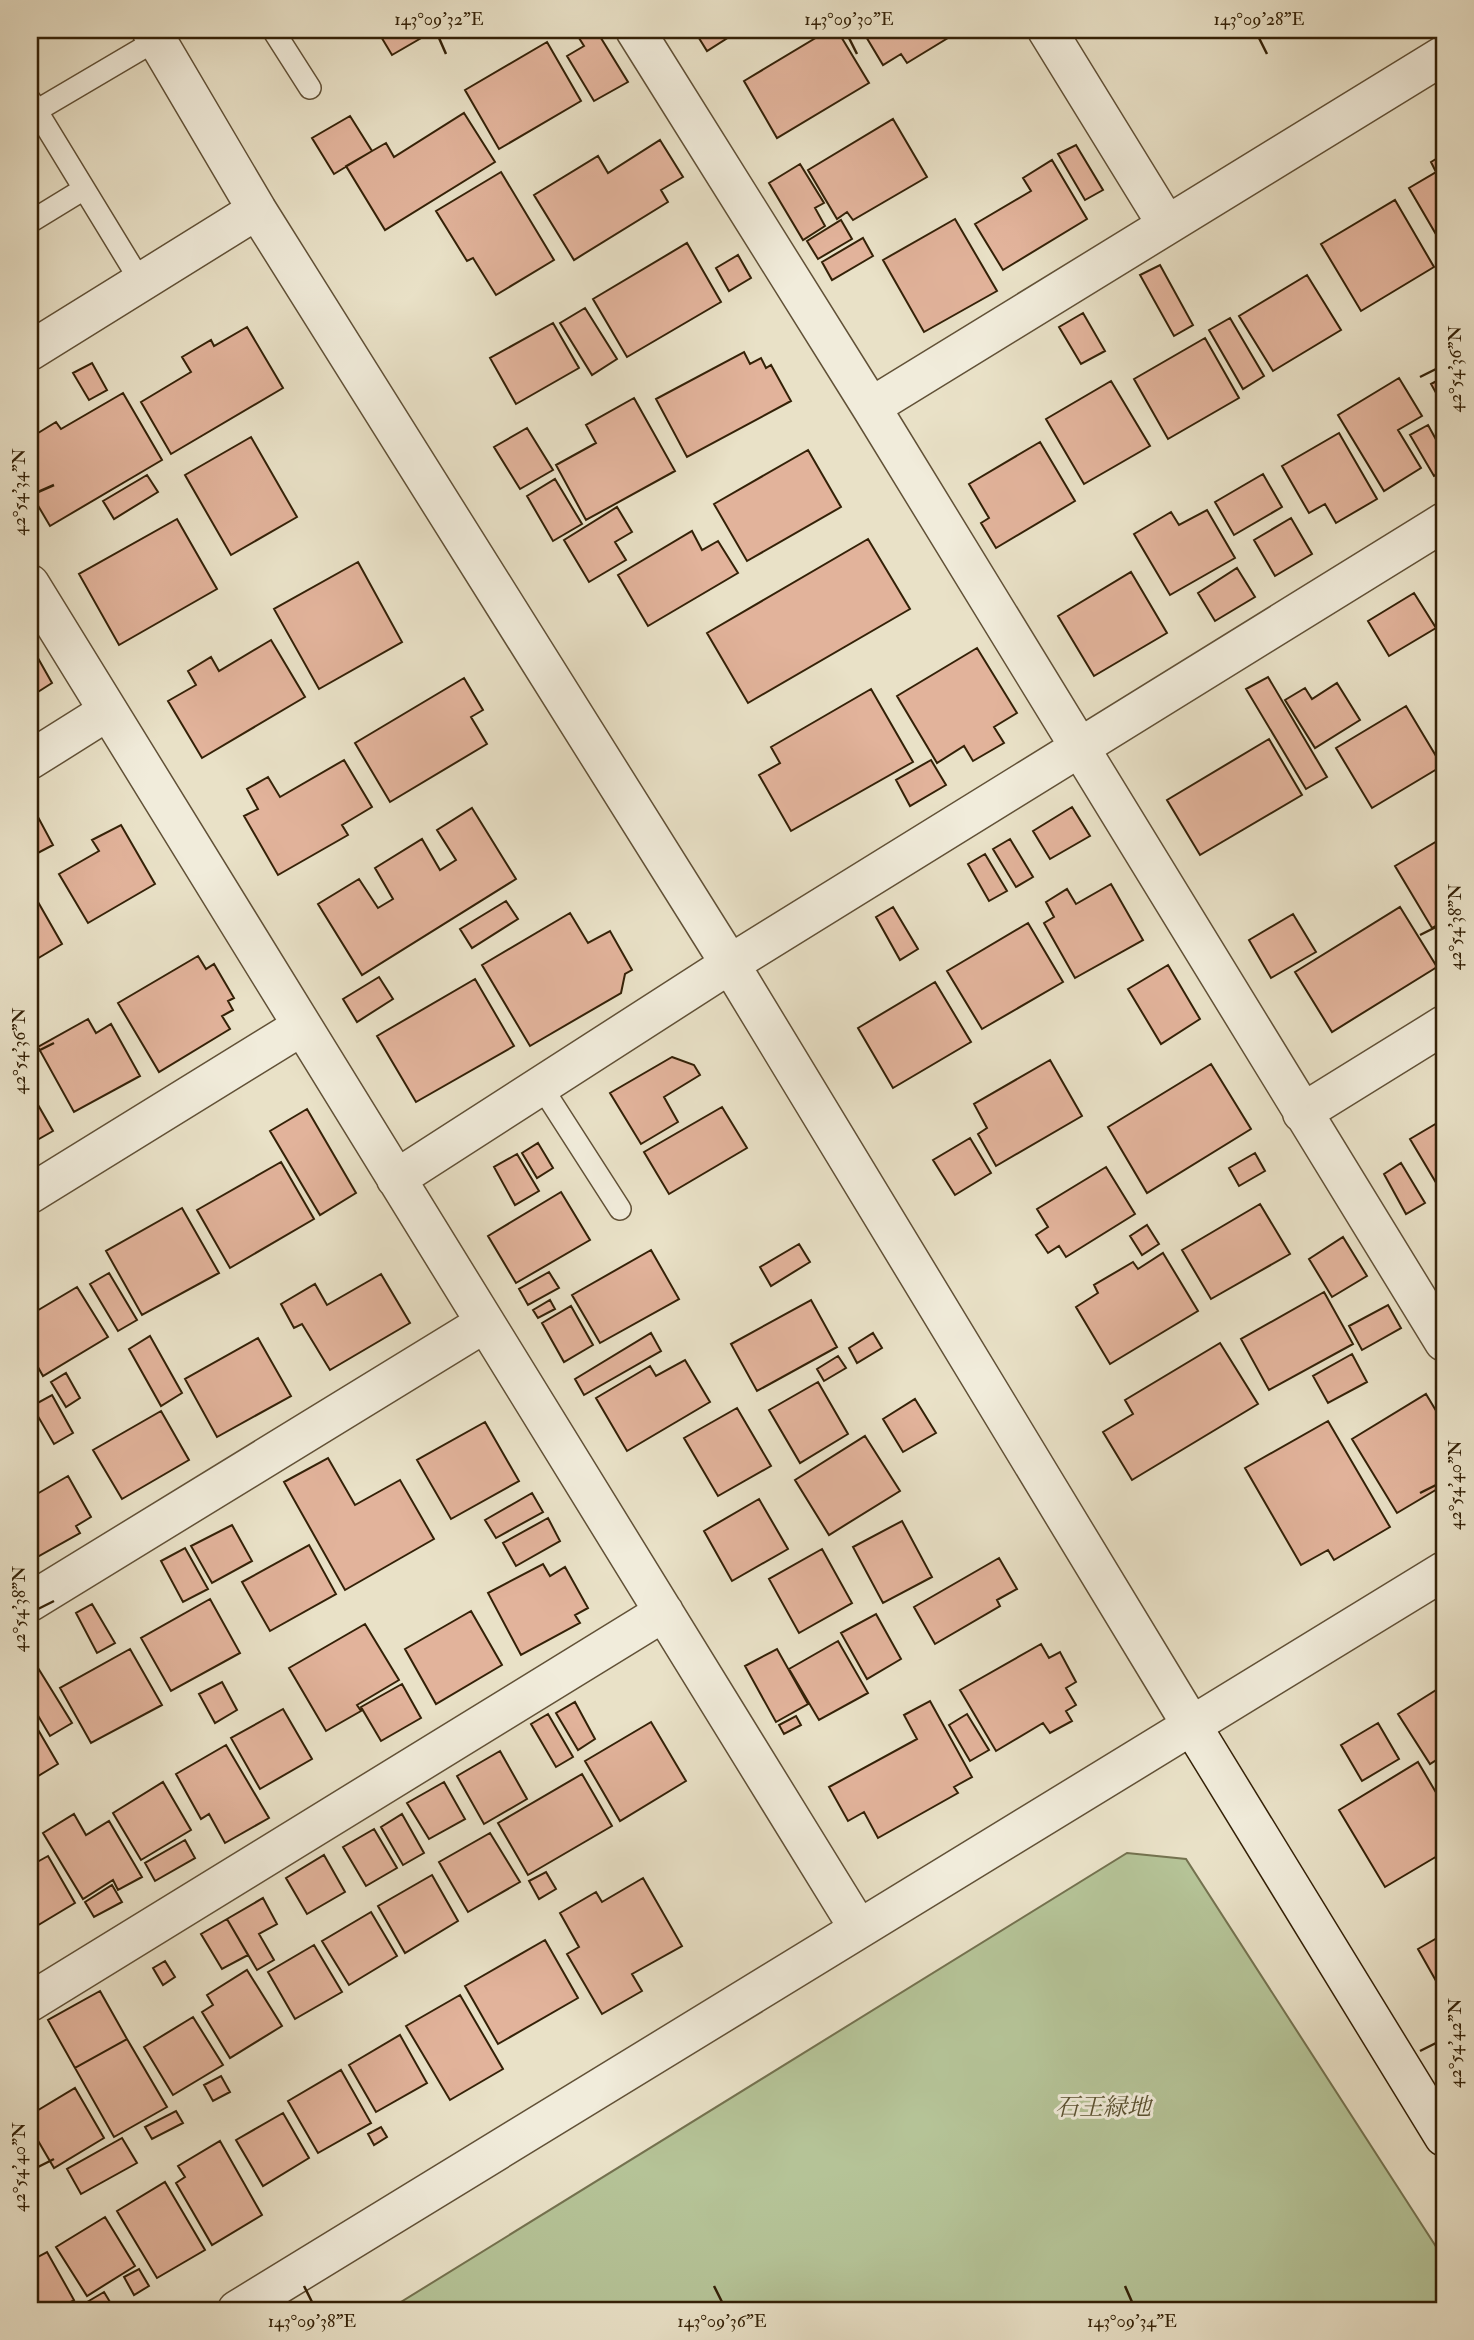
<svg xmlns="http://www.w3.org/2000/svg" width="1474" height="2340" viewBox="0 0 1474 2340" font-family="'IM FELL Double Pica','Noto Serif JP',serif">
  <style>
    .park { fill: #b5c397; stroke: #74724f; stroke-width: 2 }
    .building { fill: #e2b39b; stroke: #342107; stroke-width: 2 }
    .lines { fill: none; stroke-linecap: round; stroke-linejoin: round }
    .lane-casing { stroke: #615137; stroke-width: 24 }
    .street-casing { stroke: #615137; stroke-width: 41 }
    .secondary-casing { stroke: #342107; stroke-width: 41 }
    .lane { stroke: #f1ecdb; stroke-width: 21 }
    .street { stroke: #f1ecdb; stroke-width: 38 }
    .secondary { stroke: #f1ecdb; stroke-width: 38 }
    .ticks { fill: none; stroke: #342107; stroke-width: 2.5 }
    .labels { text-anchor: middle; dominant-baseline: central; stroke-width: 6; stroke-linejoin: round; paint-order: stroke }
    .park-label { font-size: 24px; font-style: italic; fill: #5b5232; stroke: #f1ecdb }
    .neatline { fill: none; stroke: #342107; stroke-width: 2.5 }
    .ticks-label { font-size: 18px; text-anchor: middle; fill: #342107 }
  </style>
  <rect width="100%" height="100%" fill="#e9e1c7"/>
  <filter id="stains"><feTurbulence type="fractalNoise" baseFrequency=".00286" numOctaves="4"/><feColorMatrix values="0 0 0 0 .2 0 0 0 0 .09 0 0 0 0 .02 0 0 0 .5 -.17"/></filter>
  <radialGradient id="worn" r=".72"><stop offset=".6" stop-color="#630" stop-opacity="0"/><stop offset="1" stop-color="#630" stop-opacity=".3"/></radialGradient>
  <path class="park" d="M 1127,1853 L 1186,1859 L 1444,2259 L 1444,2310 L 388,2310 Z"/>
  <path class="building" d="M 377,30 L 435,30 L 392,55 Z
    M 574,30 L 596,30 L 628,82 L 594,101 L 567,56 L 584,46 Z
    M 694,30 L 740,30 L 707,51 Z
    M 829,30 L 837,30 L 869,83 L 777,138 L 744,81 Z
    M 862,30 L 961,30 L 907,63 L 901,54 L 883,65 Z
    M 547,42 L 581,101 L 499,149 L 465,90 Z
    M 464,113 L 495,162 L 385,230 L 346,166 L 386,143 L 394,157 Z
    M 350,116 L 372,151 L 334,174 L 312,138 Z
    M 893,119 L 927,177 L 853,220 L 847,212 L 837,219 L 808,170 Z
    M 660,140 L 683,177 L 661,190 L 668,202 L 574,260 L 534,195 L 598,156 L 608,173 Z
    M 1076,145 L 1103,190 L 1085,200 L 1058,154 Z
    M 1444,154 L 1444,248 L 1409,188 L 1436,172 L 1431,162 Z
    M 1052,160 L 1087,219 L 1003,270 L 975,224 L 1031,191 L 1023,178 Z
    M 800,164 L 824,203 L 815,208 L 825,226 L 803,240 L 769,183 Z
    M 501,172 L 554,260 L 496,295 L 473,258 L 467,261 L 436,211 Z
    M 1395,200 L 1434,267 L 1361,311 L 1321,244 Z
    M 955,219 L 997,291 L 924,332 L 883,260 Z
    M 841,220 L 852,239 L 818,259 L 807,241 Z
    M 863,238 L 873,256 L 832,280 L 822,262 Z
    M 687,243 L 721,302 L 627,357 L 593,299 Z
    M 738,255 L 751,278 L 729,291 L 716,268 Z
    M 1160,265 L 1193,325 L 1174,336 L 1140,275 Z
    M 1307,275 L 1341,330 L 1273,371 L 1239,316 Z
    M 585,308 L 617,359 L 592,375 L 560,323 Z
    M 1083,313 L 1105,351 L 1081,364 L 1059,327 Z
    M 1230,318 L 1264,376 L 1243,389 L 1209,330 Z
    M 553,323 L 579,368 L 516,404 L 490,358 Z
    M 247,327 L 283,388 L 171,454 L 141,402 L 191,372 L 182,357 L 211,340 L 214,346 Z
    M 1205,338 L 1239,398 L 1168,439 L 1134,379 Z
    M 744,352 L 750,364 L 761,358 L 766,368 L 771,365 L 791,401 L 687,457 L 656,399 Z
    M 92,363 L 107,390 L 89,400 L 73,373 Z
    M 1444,377 L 1444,407 L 1431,384 Z
    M 1399,378 L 1422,416 L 1398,430 L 1421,468 L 1384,491 L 1338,415 Z
    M 1111,381 L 1150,446 L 1084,484 L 1046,419 Z
    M 123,393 L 162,460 L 50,526 L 30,492 L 30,438 L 56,422 L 61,429 Z
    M 634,398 L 675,471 L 586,520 L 556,465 L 596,443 L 586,425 Z
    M 1428,425 L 1444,454 L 1444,471 L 1434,476 L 1410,435 Z
    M 527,428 L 553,470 L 520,489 L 494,447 Z
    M 1339,433 L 1377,499 L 1336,523 L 1325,504 L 1309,513 L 1282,466 Z
    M 251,437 L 297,517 L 231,555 L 185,475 Z
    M 1040,442 L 1075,501 L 996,548 L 981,523 L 989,518 L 969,484 Z
    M 808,450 L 841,507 L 747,561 L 714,504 Z
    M 1263,474 L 1282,507 L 1234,535 L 1215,502 Z
    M 147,475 L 158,492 L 114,519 L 103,501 Z
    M 555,479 L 582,524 L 553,541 L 527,496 Z
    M 617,507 L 632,532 L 615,542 L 626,560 L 589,582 L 564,540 Z
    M 1207,510 L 1235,558 L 1170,595 L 1134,534 L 1171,512 L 1179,525 Z
    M 1291,518 L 1312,554 L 1275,576 L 1254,540 Z
    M 177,519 L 217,589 L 119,645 L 79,574 Z
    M 692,531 L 702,550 L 718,541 L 738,573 L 648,626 L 618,575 Z
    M 868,539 L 910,609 L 748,703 L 707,633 Z
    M 358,562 L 402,642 L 319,689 L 274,609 Z
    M 1237,568 L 1255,597 L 1215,621 L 1198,593 Z
    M 1131,572 L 1167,633 L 1094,676 L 1058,616 Z
    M 1414,593 L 1436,628 L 1389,656 L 1368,621 Z
    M 271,640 L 305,697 L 202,758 L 168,701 L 196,685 L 188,671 L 211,657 L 219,671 Z
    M 30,644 L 52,683 L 30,697 Z
    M 977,648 L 1017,713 L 994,727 L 1004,743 L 973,761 L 964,746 L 937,763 L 897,696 Z
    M 1268,677 L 1327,777 L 1306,789 L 1246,689 Z
    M 464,678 L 483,710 L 471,717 L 487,744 L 390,802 L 355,743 Z
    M 1337,683 L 1360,720 L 1315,748 L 1285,700 L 1305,688 L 1312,699 Z
    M 871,689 L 913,762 L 791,831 L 759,775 L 780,763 L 771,747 Z
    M 1406,706 L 1442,766 L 1372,808 L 1336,748 Z
    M 1269,739 L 1302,795 L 1200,855 L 1167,800 Z
    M 344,760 L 372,807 L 342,825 L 348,835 L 278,875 L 244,816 L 258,809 L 247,789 L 268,777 L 280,797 Z
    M 931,760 L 946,785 L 910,806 L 896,780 Z
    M 31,804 L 53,845 L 32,856 L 30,851 Z
    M 1072,807 L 1090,836 L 1050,859 L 1033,831 Z
    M 472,808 L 516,879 L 362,975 L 318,904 L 359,879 L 378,908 L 393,899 L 375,868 L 422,839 L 440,870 L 456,860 L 437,830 Z
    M 121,825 L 155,884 L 88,923 L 59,874 L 99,851 L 92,840 Z
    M 1444,837 L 1444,921 L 1432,928 L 1395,866 Z
    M 1010,839 L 1033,877 L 1016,887 L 993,849 Z
    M 985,854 L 1007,891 L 989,901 L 968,864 Z
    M 1111,884 L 1143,940 L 1075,978 L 1044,923 L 1054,917 L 1046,902 L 1067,889 L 1076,904 Z
    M 30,888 L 62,944 L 30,963 Z
    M 506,901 L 518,919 L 472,948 L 460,929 Z
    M 893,907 L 918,949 L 900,960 L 876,917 Z
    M 1400,907 L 1437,967 L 1332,1032 L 1295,972 Z
    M 570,913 L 588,943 L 610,931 L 632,970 L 625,974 L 621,993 L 530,1046 L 482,965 Z
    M 1293,914 L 1316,952 L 1271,978 L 1249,940 Z
    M 1028,923 L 1063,982 L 982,1029 L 947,971 Z
    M 198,956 L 206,969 L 214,964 L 234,998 L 228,1001 L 233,1010 L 222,1016 L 230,1029 L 159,1072 L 118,1003 Z
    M 1168,965 L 1200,1019 L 1161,1044 L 1128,989 Z
    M 379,977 L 393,999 L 357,1022 L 343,999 Z
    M 475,979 L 514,1046 L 416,1102 L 377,1036 Z
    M 935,982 L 971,1042 L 893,1088 L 858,1028 Z
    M 88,1019 L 96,1033 L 111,1024 L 140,1076 L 74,1112 L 38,1047 Z
    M 672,1057 L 694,1065 L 700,1075 L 664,1097 L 678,1122 L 641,1144 L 610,1093 Z
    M 1050,1060 L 1082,1116 L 996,1166 L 978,1134 L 987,1128 L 974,1104 Z
    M 1211,1064 L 1251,1129 L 1147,1193 L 1108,1127 Z
    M 30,1091 L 53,1131 L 30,1144 Z
    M 722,1107 L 747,1148 L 669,1194 L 644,1152 Z
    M 307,1109 L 356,1193 L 320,1215 L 270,1131 Z
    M 1444,1119 L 1444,1196 L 1410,1139 Z
    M 970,1138 L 991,1173 L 955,1195 L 933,1160 Z
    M 538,1143 L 553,1168 L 537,1178 L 522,1153 Z
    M 1255,1153 L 1265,1171 L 1239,1186 L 1229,1168 Z
    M 517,1154 L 539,1191 L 515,1205 L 494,1167 Z
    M 281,1162 L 314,1219 L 230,1268 L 197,1210 Z
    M 1401,1163 L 1425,1203 L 1406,1214 L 1384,1174 Z
    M 1106,1167 L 1135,1214 L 1066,1257 L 1059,1246 L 1048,1253 L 1036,1235 L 1048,1227 L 1037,1209 Z
    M 561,1192 L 590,1240 L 516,1283 L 488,1236 Z
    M 1260,1204 L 1290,1254 L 1211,1299 L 1182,1250 Z
    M 182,1208 L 219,1273 L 142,1315 L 106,1251 Z
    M 1147,1225 L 1159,1244 L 1142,1255 L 1130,1236 Z
    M 1343,1237 L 1367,1276 L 1332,1297 L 1309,1259 Z
    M 799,1244 L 810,1262 L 771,1286 L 760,1267 Z
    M 651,1250 L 679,1299 L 600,1343 L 572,1295 Z
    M 1163,1253 L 1198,1311 L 1110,1364 L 1076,1307 L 1098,1293 L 1094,1285 L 1133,1262 L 1138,1269 Z
    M 549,1272 L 559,1288 L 528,1305 L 519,1289 Z
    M 109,1273 L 137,1320 L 118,1331 L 90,1284 Z
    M 381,1274 L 410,1323 L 330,1370 L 302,1324 L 294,1328 L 281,1304 L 315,1284 L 327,1305 Z
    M 77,1287 L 108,1337 L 43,1376 L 30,1353 L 30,1315 Z
    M 1324,1292 L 1353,1344 L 1269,1390 L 1241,1339 Z
    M 550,1300 L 555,1309 L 538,1318 L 533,1310 Z
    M 811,1300 L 837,1347 L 757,1391 L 731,1344 Z
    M 1388,1305 L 1401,1328 L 1362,1350 L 1349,1326 Z
    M 571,1306 L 593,1345 L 564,1362 L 542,1323 Z
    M 651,1333 L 661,1351 L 584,1395 L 575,1379 Z
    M 873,1333 L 882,1348 L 857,1363 L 849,1348 Z
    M 150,1336 L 182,1393 L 161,1406 L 129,1349 Z
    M 258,1338 L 291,1396 L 217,1437 L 185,1379 Z
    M 1220,1343 L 1258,1404 L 1132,1480 L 1103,1432 L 1133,1414 L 1125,1400 Z
    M 1352,1354 L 1367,1382 L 1328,1403 L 1313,1376 Z
    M 838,1356 L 846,1368 L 824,1381 L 817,1369 Z
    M 685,1360 L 710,1402 L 627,1451 L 596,1398 L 650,1366 L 656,1376 Z
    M 66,1373 L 80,1398 L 66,1407 L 51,1382 Z
    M 818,1382 L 848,1434 L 800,1463 L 769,1410 Z
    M 1426,1394 L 1444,1424 L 1444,1485 L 1397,1513 L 1352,1439 Z
    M 52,1395 L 73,1433 L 54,1444 L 32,1406 Z
    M 915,1399 L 936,1433 L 903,1452 L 883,1419 Z
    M 737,1408 L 771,1466 L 718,1496 L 684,1438 Z
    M 161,1411 L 189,1460 L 122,1499 L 93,1450 Z
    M 1328,1421 L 1390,1527 L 1334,1560 L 1328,1550 L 1301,1565 L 1245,1468 Z
    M 485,1422 L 519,1481 L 451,1519 L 417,1460 Z
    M 865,1436 L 900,1491 L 829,1535 L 795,1480 Z
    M 328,1458 L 355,1505 L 400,1480 L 434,1539 L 345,1590 L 284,1482 Z
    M 68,1476 L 91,1517 L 76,1526 L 80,1533 L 30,1561 L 30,1498 Z
    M 532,1493 L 543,1512 L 496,1538 L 485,1520 Z
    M 759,1499 L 788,1549 L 732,1581 L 704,1531 Z
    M 548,1518 L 560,1541 L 516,1566 L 503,1543 Z
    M 902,1521 L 932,1577 L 883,1603 L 853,1547 Z
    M 232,1525 L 252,1561 L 212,1583 L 191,1546 Z
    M 309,1545 L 336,1594 L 270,1631 L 242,1582 Z
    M 185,1548 L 208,1589 L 183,1602 L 161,1561 Z
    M 822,1549 L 852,1603 L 799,1633 L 769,1579 Z
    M 999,1558 L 1017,1589 L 997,1600 L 1000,1606 L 935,1644 L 914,1607 Z
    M 543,1564 L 550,1576 L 565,1567 L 588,1608 L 575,1615 L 580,1623 L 521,1655 L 488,1593 Z
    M 210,1599 L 240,1653 L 171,1691 L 141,1638 Z
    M 92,1604 L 115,1643 L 97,1653 L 76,1613 Z
    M 471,1611 L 502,1665 L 436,1704 L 405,1649 Z
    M 876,1614 L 901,1659 L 867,1679 L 841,1633 Z
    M 365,1624 L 399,1680 L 357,1705 L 361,1711 L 326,1731 L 289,1668 Z
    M 838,1641 L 868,1693 L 819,1720 L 789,1669 Z
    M 1041,1644 L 1049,1658 L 1060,1652 L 1076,1682 L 1066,1688 L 1076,1705 L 1066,1711 L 1072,1721 L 1050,1733 L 1043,1723 L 996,1751 L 960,1690 Z
    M 130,1649 L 162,1705 L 91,1743 L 60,1688 Z
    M 777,1649 L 808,1704 L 776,1722 L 745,1666 Z
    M 30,1655 L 72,1723 L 50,1736 L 30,1702 Z
    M 222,1682 L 237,1710 L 215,1723 L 199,1694 Z
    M 402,1684 L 421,1718 L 381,1741 L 361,1707 Z
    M 1444,1685 L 1444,1755 L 1430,1764 L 1398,1714 Z
    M 930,1701 L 972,1777 L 954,1787 L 958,1793 L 878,1838 L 864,1812 L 848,1821 L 829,1787 L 917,1739 L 904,1715 Z
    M 575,1702 L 595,1739 L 578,1750 L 556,1713 Z
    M 283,1709 L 312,1759 L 260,1789 L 231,1738 Z
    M 548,1714 L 573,1757 L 556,1767 L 531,1724 Z
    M 967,1714 L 989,1750 L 970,1761 L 949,1725 Z
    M 30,1716 L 58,1764 L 30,1781 Z
    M 796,1716 L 801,1725 L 784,1734 L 779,1725 Z
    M 651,1722 L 686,1781 L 620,1821 L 585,1761 Z
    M 1378,1723 L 1399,1759 L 1362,1781 L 1341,1745 Z
    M 226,1745 L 269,1818 L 225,1843 L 209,1814 L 201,1819 L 176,1774 Z
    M 500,1751 L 527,1799 L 484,1824 L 457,1776 Z
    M 1418,1762 L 1444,1806 L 1444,1852 L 1385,1887 L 1339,1810 Z
    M 582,1774 L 612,1826 L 528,1875 L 498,1823 Z
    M 163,1782 L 191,1830 L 141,1860 L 113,1813 Z
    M 444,1782 L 465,1819 L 429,1839 L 407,1803 Z
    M 74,1814 L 86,1835 L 109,1821 L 142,1877 L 118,1890 L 113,1880 L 83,1899 L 43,1833 Z
    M 402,1814 L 424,1853 L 403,1865 L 381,1827 Z
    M 374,1829 L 397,1868 L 366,1886 L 343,1847 Z
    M 490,1833 L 520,1882 L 468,1912 L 439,1862 Z
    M 185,1840 L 195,1858 L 155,1881 L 145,1863 Z
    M 324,1855 L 345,1892 L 307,1914 L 286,1878 Z
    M 48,1856 L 75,1903 L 30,1930 L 30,1866 Z
    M 546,1872 L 556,1889 L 539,1899 L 529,1881 Z
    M 432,1875 L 458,1921 L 405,1953 L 378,1906 Z
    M 643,1878 L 682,1946 L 632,1974 L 642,1991 L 602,2014 L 567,1954 L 579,1947 L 560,1913 L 596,1892 L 602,1902 Z
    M 112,1885 L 122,1902 L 94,1917 L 85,1902 Z
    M 263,1898 L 277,1924 L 259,1934 L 274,1960 L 257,1970 L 227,1919 Z
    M 371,1912 L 397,1956 L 349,1985 L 322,1941 Z
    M 227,1919 L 248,1955 L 222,1969 L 201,1934 Z
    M 1444,1934 L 1444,1986 L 1440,1988 L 1418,1949 Z
    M 545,1940 L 578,1998 L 498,2044 L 465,1986 Z
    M 314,1945 L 342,1992 L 295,2019 L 268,1972 Z
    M 165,1961 L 175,1977 L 163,1985 L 153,1968 Z
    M 247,1970 L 282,2026 L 230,2058 L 202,2012 L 213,2005 L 207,1995 Z
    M 100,1991 L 127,2039 L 75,2068 L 48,2020 Z
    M 460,1995 L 503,2069 L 450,2100 L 406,2026 Z
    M 193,2017 L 223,2065 L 173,2095 L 144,2047 Z
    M 400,2035 L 427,2083 L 376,2112 L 349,2065 Z
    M 127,2039 L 167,2107 L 114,2137 L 75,2068 Z
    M 341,2070 L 371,2123 L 318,2153 L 288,2101 Z
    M 221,2076 L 230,2092 L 213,2101 L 204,2085 Z
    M 75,2088 L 104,2138 L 54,2168 L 30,2127 L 30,2115 Z
    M 176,2111 L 183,2123 L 152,2139 L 145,2127 Z
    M 283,2113 L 309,2158 L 263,2186 L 236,2140 Z
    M 381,2127 L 387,2137 L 374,2145 L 368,2134 Z
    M 122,2138 L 137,2163 L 81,2194 L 67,2169 Z
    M 220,2141 L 262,2215 L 212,2245 L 176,2183 L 185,2177 L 178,2166 Z
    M 165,2182 L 205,2250 L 157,2278 L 117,2211 Z
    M 105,2217 L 135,2266 L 87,2296 L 56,2247 Z
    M 47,2252 L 74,2300 L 56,2310 L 30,2310 L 30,2261 Z
    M 139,2269 L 149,2286 L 134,2295 L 124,2277 Z
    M 104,2292 L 113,2307 L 107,2310 L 85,2310 L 82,2305 Z"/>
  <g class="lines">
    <g class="lane-casing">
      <path id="lane" d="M 273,30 L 310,88
        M 30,100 L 141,282
        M 36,111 L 165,35
        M 30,222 L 84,189
        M 541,1086 L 620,1209"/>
    </g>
    <g class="street-casing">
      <path id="street" d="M 151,30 L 257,210 L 730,964 L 1192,1726
        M 635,30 L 871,407 L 1444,1342
        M 1047,30 L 1167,225
        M 30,351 L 257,210
        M 871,407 L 1444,55
        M 30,584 L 859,1929
        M 30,760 L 108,711
        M 1302,1113 L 1444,1025
        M 396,1179 L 730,964 L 1444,522
        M 30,1194 L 302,1026
        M 30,1602 L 485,1323
        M 30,2002 L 664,1612
        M 237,2310 L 1444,1571"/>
    </g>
    <g class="secondary-casing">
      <path id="secondary" d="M 1192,1726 L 1444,2137"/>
    </g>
    <use href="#lane" class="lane"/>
    <use href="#street" class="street"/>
    <use href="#secondary" class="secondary"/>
  </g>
  <path class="ticks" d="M 439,38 L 446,54M 849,38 L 857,54M 1259,38 L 1267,54M 1420,377 L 1436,369M 38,492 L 54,485M 1420,935 L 1436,927M 38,1051 L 54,1043M 1420,1493 L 1436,1485M 38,1609 L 54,1601M 1420,2051 L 1436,2043M 38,2167 L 54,2159M 304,2286 L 312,2302M 714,2286 L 722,2302M 1125,2286 L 1132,2302"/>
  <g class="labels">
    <g class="park-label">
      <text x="1103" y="2107">石王緑地</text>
    </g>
  </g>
  <rect width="1474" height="2340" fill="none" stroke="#e9e1c7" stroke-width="77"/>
  <rect x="38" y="38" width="1398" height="2264" class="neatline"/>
  <g class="ticks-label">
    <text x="439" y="25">143°09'32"E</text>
    <text x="849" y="25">143°09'30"E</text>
    <text x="1259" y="25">143°09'28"E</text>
    <text transform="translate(1455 369) rotate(-90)" y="6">42°54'36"N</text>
    <text transform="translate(19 492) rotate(-90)" y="6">42°54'34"N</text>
    <text transform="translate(1455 927) rotate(-90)" y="6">42°54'38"N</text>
    <text transform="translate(19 1051) rotate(-90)" y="6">42°54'36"N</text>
    <text transform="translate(1455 1485) rotate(-90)" y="6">42°54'40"N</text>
    <text transform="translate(19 1609) rotate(-90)" y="6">42°54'38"N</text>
    <text transform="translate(1455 2043) rotate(-90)" y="6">42°54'42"N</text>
    <text transform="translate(19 2167) rotate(-90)" y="6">42°54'40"N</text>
    <text x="312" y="2327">143°09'38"E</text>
    <text x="722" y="2327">143°09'36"E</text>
    <text x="1132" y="2327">143°09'34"E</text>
  </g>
  <rect width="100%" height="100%" filter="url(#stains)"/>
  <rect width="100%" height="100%" fill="url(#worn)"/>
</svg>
